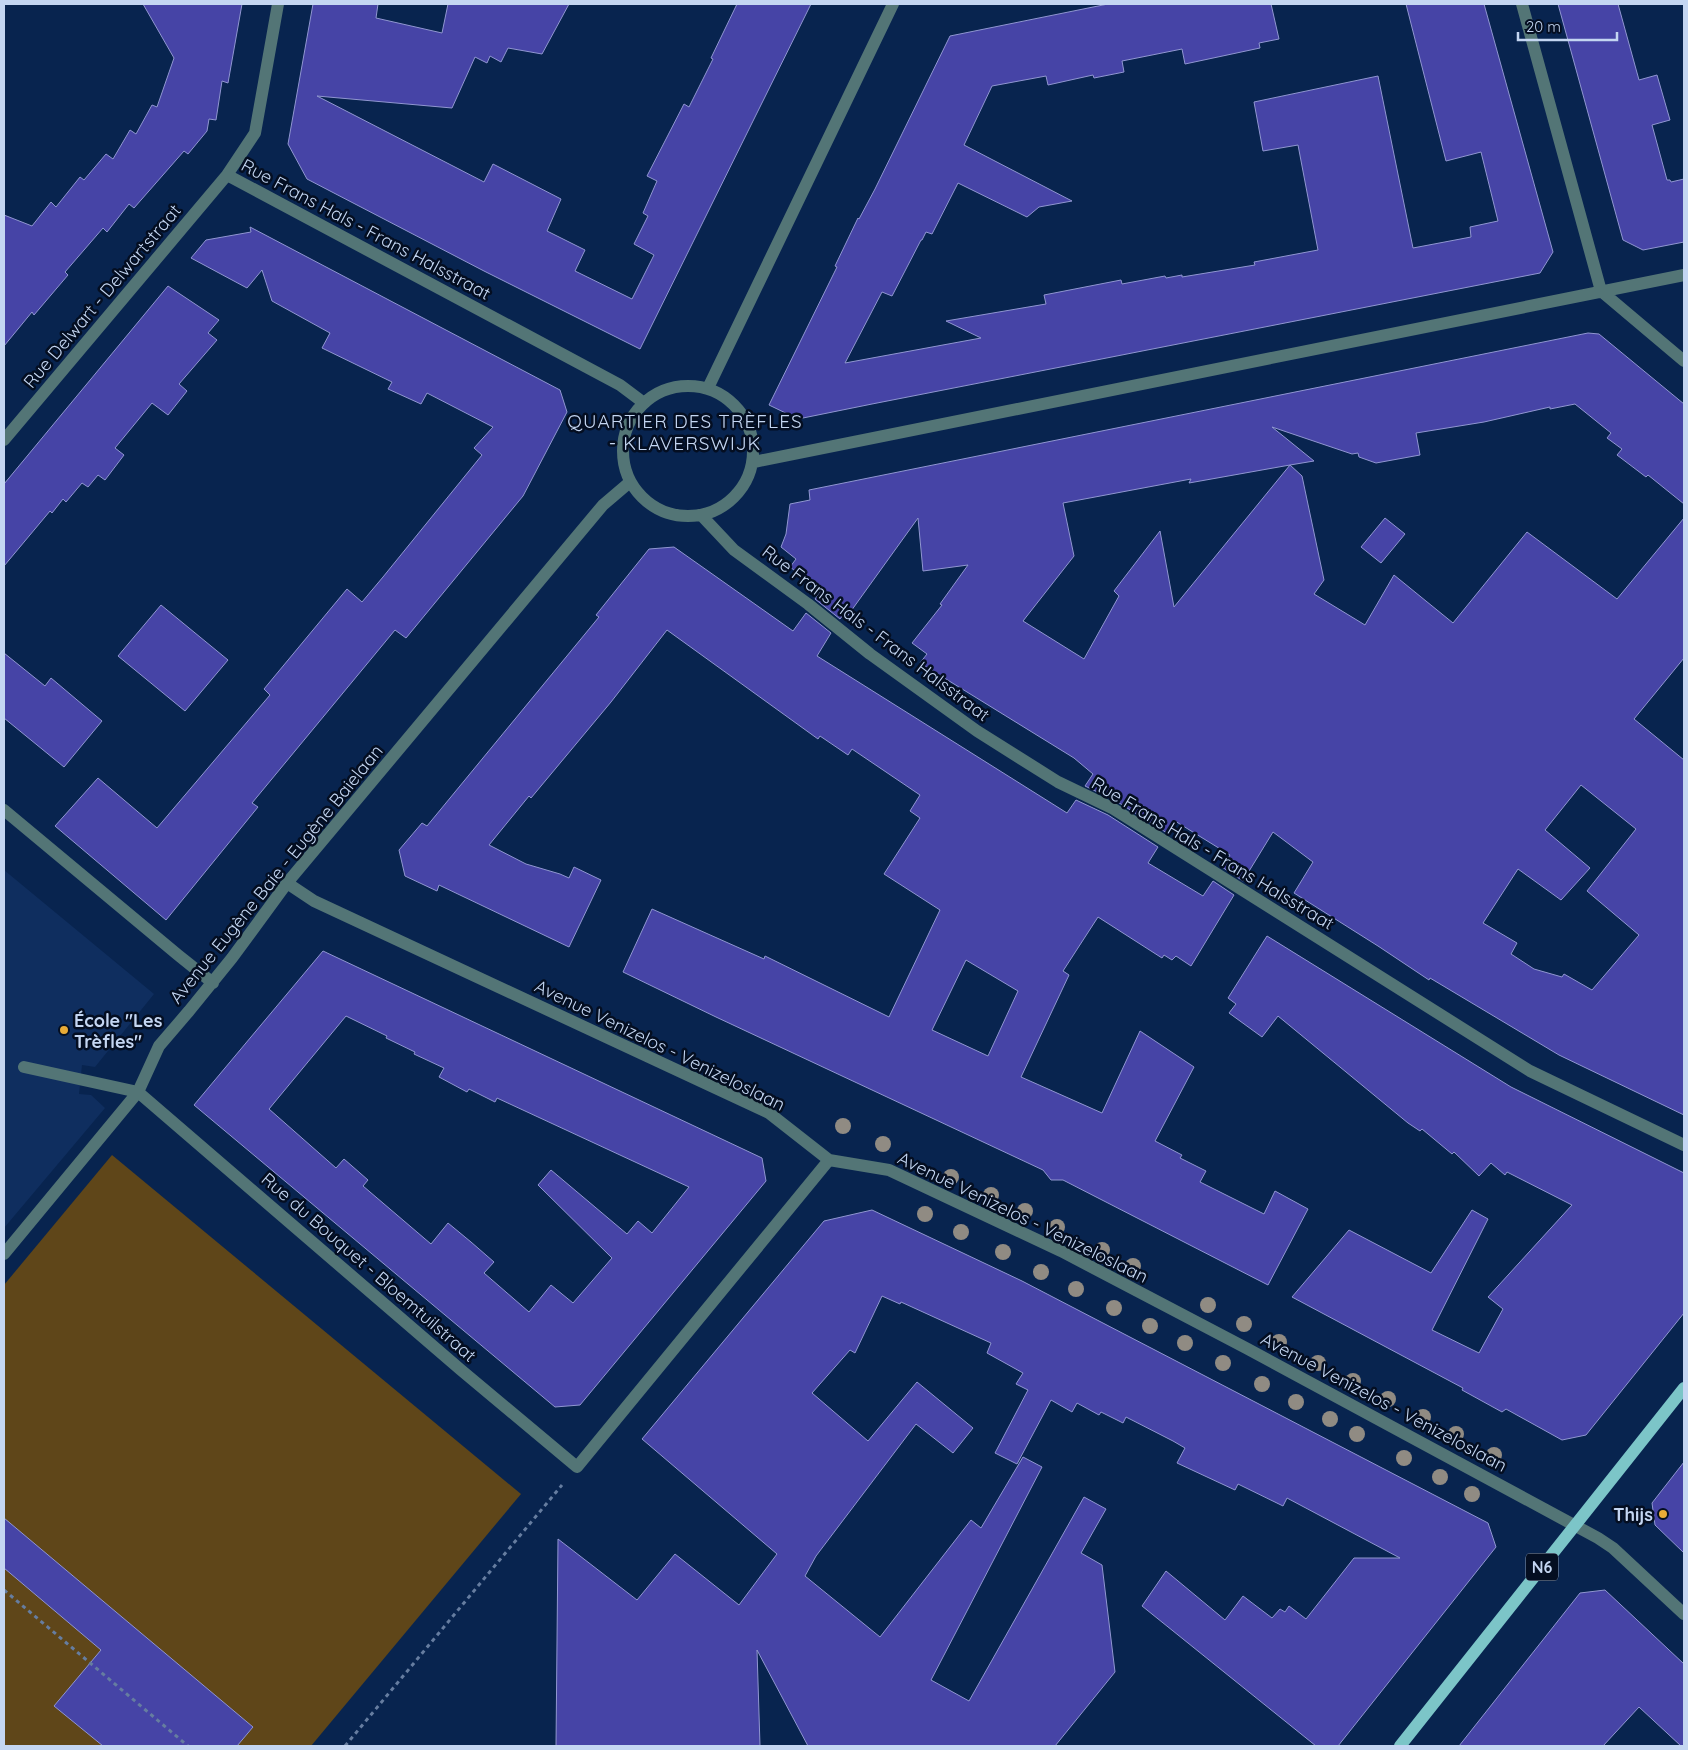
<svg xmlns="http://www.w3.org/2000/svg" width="1688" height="1750" viewBox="0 0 1688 1750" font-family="Quicksand,sans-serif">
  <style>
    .built { fill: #0f2e5f }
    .green { fill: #5f4619 }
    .building { fill: #4644a6; stroke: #9096d1; fill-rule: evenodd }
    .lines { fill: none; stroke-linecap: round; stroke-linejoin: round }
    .path { stroke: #667da0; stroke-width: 3; stroke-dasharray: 4 4; stroke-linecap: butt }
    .minor { stroke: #537576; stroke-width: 12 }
    .major { stroke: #7cc5c8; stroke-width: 12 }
    .tree { fill: #908b83 }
    .poi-dot { fill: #e8ab37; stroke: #040e21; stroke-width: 2 }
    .labels { text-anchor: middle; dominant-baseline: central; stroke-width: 5; stroke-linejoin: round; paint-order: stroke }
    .shield { fill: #040e21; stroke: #8a9ab3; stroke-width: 1 }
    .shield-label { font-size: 16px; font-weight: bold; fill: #c4d6f2 }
    .street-label { font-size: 18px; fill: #c4d6f2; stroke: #040e21 }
    .poi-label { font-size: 18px; font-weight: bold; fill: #c4d6f2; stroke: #040e21; text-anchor: start }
    .neighbourhood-label { font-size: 19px; letter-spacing: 1px; fill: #c4d6f2; stroke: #040e21 }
  </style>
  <rect width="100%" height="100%" fill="#08244f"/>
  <path class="built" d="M 4,870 L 154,994 L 95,1067 L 82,1065 L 79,1094 L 91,1095 L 105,1108 L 4,1228 Z"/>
  <path class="green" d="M 112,1155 L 521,1494 L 311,1746 L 4,1746 L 4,1285 Z"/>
  <path class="building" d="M 143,4 L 242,4 L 228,83 L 222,81 L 216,120 L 209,119 L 207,131 L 188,154 L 184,151 L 134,208 L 129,204 L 107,232 L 103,228 L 65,272 L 68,275 L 34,315 L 32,312 L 4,346 L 4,215 L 32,226 L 51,202 L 56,207 L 80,177 L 84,180 L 106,154 L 113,159 L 130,130 L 136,134 L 152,105 L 157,107 L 174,58 Z
    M 313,4 L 378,4 L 376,18 L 442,33 L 448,4 L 569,4 L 542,54 L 508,48 L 501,62 L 490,56 L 487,63 L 475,57 L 452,108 L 317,96 L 484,182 L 493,164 L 561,199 L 547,231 L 585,250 L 575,271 L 632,299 L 654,255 L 634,244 L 648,216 L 643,213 L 657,181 L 647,176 L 684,104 L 689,107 L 713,59 L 711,58 L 737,4 L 811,4 L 640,349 L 484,271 L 307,179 L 288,144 Z
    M 1108,4 L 1271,4 L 1279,39 L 1259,43 L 1260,48 L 1185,64 L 1182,49 L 1122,61 L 1124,72 L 1094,78 L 1093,75 L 1048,85 L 1046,76 L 992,86 L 964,145 L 1072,201 L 1039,207 L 1027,217 L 958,183 L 932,234 L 926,232 L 922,240 L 921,240 L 892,296 L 882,292 L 845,363 L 981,338 L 946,321 L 1046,304 L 1044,295 L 1121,280 L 1122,284 L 1165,276 L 1166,278 L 1182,275 L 1182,277 L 1255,265 L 1254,262 L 1318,250 L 1298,145 L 1263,151 L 1254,102 L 1378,76 L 1413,248 L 1471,237 L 1470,227 L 1498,221 L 1481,152 L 1446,161 L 1406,4 L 1484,4 L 1553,252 L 1540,273 L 872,404 L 798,419 L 769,405 L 837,267 L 835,266 L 858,218 L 859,219 L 875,189 L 950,36 Z
    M 1558,4 L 1618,4 L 1639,80 L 1657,75 L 1670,120 L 1652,125 L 1667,180 L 1670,180 L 1671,182 L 1684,179 L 1684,242 L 1643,250 L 1623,240 Z
    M 250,227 L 560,390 L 567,412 L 523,496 L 406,638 L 395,630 L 252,803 L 258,807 L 166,920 L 55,826 L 98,778 L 157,828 L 270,695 L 264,689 L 347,589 L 362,602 L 383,577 L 482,455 L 474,448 L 493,427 L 427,393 L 421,404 L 388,389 L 392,382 L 322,348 L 330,333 L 272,301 L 262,270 L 247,288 L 191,258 L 206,240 L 251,232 Z
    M 168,286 L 219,320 L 208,333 L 217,340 L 179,384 L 187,391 L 168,415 L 152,403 L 115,448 L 124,455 L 105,480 L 98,475 L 88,487 L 82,483 L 66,502 L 63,499 L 52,513 L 50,511 L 4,566 L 4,484 Z
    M 1588,333 L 1599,334 L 1684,404 L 1684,504 L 1648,475 L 1646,477 L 1617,455 L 1622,449 L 1607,438 L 1611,433 L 1575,404 L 1550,409 L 1550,407 L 1484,422 L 1416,433 L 1420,455 L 1376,463 L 1359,457 L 1358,453 L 1352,454 L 1272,427 L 1314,461 L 1290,465 L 1302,476 L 1324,580 L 1314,594 L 1365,625 L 1394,575 L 1453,623 L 1527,532 L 1617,599 L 1684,518 L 1684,658 L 1634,719 L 1684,760 L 1684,1115 L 1559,1055 L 1430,978 L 1429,980 L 1378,946 L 1294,893 L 1313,862 L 1273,832 L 1243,881 L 1222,867 L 1230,855 L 1175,821 L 1167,833 L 1116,801 L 1085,786 L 1093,774 L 1074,758 L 920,663 L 927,654 L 912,643 L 942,605 L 940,604 L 968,565 L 923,571 L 918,518 L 846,618 L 843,615 L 840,619 L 815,599 L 821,591 L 790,567 L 796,559 L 781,547 L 786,534 L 790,504 L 810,500 L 809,490 ZM 1290,465 L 1174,607 L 1160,531 L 1114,591 L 1119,596 L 1084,659 L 1023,621 L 1074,556 L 1063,503 L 1191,479 L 1189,483 ZM 1581,785 L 1636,829 L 1587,891 L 1639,935 L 1592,990 L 1564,974 L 1562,977 L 1534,969 L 1511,954 L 1517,943 L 1483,923 L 1518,869 L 1561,900 L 1590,868 L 1545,830 Z
    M 1385,518 L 1405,534 L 1381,563 L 1361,547 Z
    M 674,547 L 793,631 L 806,613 L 831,633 L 817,656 L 1067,813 L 1076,800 L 1108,815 L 1158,847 L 1148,863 L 1203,896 L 1213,881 L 1234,895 L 1191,966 L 1176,956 L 1172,960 L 1164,955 L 1162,958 L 1098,917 L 1063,971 L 1069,975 L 1021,1077 L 1102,1113 L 1140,1031 L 1194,1067 L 1155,1141 L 1182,1155 L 1180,1158 L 1206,1171 L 1200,1182 L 1264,1214 L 1275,1191 L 1308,1209 L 1268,1285 L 1063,1180 L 1051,1180 L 1043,1170 L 716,1017 L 623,972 L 652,909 L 764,959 L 765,956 L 889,1017 L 940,910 L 884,874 L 920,818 L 910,811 L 920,795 L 852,749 L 848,755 L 820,736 L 818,739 L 667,630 L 611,702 L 531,798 L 529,796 L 489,845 L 526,864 L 560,874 L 569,878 L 574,867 L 601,880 L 569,947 L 439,885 L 437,891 L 405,876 L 399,850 L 422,823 L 427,826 L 599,617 L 596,615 L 649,549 ZM 966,960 L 1018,991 L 988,1056 L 932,1030 Z
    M 161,605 L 228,660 L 185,711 L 118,656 Z
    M 4,653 L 45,686 L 51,678 L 102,721 L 64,767 L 4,718 Z
    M 1267,936 L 1511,1087 L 1684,1173 L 1684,1313 L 1586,1435 L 1562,1440 L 1506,1409 L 1502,1412 L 1462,1390 L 1463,1388 L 1292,1297 L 1349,1230 L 1431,1273 L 1472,1210 L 1488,1219 L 1432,1330 L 1479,1353 L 1503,1309 L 1488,1297 L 1572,1205 L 1507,1172 L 1505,1175 L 1491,1163 L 1479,1176 L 1454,1152 L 1452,1154 L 1422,1129 L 1420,1131 L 1408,1123 L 1278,1016 L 1262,1037 L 1229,1013 L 1236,1004 L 1228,998 Z
    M 323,951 L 762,1158 L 766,1181 L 580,1405 L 555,1407 L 194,1105 ZM 346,1016 L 387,1036 L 386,1038 L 415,1052 L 414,1054 L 444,1068 L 439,1077 L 467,1092 L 469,1089 L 495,1102 L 497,1098 L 689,1187 L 652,1233 L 638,1221 L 627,1234 L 551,1170 L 538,1185 L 612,1258 L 573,1303 L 551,1285 L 529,1312 L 484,1273 L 494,1262 L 471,1242 L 448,1223 L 431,1244 L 363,1186 L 368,1180 L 344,1159 L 336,1168 L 269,1109 Z
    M 872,1210 L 1022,1281 L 1488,1523 L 1496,1547 L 1338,1746 L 1316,1746 L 1142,1606 L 1166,1571 L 1225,1620 L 1243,1596 L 1272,1618 L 1280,1609 L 1285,1612 L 1289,1606 L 1306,1619 L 1354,1558 L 1400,1558 L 1287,1498 L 1283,1506 L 1238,1484 L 1235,1490 L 1177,1463 L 1185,1448 L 1173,1441 L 1126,1417 L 1123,1423 L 1101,1412 L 1099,1415 L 1077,1403 L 1072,1412 L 1051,1400 L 1017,1464 L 995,1453 L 1028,1390 L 1016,1384 L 1023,1373 L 987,1353 L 991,1343 L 901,1302 L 900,1304 L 882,1296 L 855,1353 L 850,1350 L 812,1393 L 868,1441 L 917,1382 L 973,1428 L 953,1453 L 916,1424 L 816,1556 L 805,1576 L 880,1637 L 971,1520 L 981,1528 L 1023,1457 L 1042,1467 L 931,1680 L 969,1701 L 1084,1497 L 1106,1509 L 1081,1553 L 1102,1565 L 1115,1672 L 1055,1746 L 808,1746 L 757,1650 L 760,1746 L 556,1746 L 558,1539 L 637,1600 L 675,1554 L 739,1605 L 777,1554 L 642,1439 L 824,1221 Z
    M 1684,1462 L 1684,1553 L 1655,1525 L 1652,1503 Z
    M 4,1518 L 253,1727 L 237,1746 L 103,1746 L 54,1706 L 101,1650 L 4,1568 Z
    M 1605,1590 L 1684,1664 L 1684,1746 L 1681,1746 L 1639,1707 L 1603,1746 L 1459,1746 L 1580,1593 Z"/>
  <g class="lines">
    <path class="path" d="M 4,1590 L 188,1746
      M 345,1746 L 562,1485"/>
    <path class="minor" d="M 1522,4 L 1601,291 L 1684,361
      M 227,175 L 620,385 L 644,403
      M623 451a65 65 0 1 1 130 0a65 65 0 1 1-130 0Z
      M 708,388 L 893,4
      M 4,440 L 227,175 L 255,133 L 278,4
      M 754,462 L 1684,275
      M 702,516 L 734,550 L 808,604 L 870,654 L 977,731 L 1058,782 L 1112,808 L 1530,1071 L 1684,1145
      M 4,810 L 178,955 L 213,983
      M 287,883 L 314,901 L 769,1113 L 829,1160 L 889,1170 L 1061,1251 L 1246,1348 L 1598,1538 L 1613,1548 L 1684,1614
      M 24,1067 L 138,1092 L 461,1370 L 577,1467 L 829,1160
      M 4,1254 L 138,1092 L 159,1046 L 189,1011 L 232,958 L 287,883 L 603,505 L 630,482"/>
    <path class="major" d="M 1400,1746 L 1684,1388"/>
  </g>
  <g class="tree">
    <circle cx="843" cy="1126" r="8"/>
    <circle cx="883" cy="1144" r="8"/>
    <circle cx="951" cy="1177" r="8"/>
    <circle cx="991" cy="1195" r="8"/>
    <circle cx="1025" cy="1211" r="8"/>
    <circle cx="925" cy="1214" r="8"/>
    <circle cx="1057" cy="1227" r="8"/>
    <circle cx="961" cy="1232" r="8"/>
    <circle cx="1102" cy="1250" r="8"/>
    <circle cx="1003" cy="1252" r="8"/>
    <circle cx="1133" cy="1266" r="8"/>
    <circle cx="1041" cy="1272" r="8"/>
    <circle cx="1076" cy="1289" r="8"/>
    <circle cx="1208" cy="1305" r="8"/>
    <circle cx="1114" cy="1308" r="8"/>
    <circle cx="1244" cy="1324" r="8"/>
    <circle cx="1150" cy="1326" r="8"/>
    <circle cx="1279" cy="1342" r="8"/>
    <circle cx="1185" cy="1343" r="8"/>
    <circle cx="1223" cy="1363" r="8"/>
    <circle cx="1318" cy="1363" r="8"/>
    <circle cx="1353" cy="1381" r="8"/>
    <circle cx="1262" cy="1384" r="8"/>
    <circle cx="1388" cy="1399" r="8"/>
    <circle cx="1296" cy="1402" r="8"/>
    <circle cx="1423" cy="1417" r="8"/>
    <circle cx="1330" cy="1419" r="8"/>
    <circle cx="1357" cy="1434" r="8"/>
    <circle cx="1456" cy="1434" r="8"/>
    <circle cx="1494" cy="1455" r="8"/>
    <circle cx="1404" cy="1458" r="8"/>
    <circle cx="1440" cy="1477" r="8"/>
    <circle cx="1472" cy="1494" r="8"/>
  </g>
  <g class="poi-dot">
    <circle cx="64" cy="1030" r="5"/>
    <circle cx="1663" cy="1514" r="5"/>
  </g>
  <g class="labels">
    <rect class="shield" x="1526" y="1553.5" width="32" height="27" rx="4"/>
    <g class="shield-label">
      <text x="1542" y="1567">N6</text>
    </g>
    <g class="street-label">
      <text transform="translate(366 229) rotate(28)">Rue Frans Hals - Frans Halsstraat</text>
      <text transform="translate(102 296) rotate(-50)">Rue Delwart - Delwartstraat</text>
      <text transform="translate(876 633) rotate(37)">Rue Frans Hals - Frans Halsstraat</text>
      <text transform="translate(1213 853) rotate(31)">Rue Frans Hals - Frans Halsstraat</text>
      <text transform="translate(276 874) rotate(-51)">Avenue Eugène Baie - Eugène Baielaan</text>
      <text transform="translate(660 1045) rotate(26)">Avenue Venizelos - Venizeloslaan</text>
      <text transform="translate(1023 1217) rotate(26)">Avenue Venizelos - Venizeloslaan</text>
      <text transform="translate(369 1267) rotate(41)">Rue du Bouquet - Bloemtuilstraat</text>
      <text transform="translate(1384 1402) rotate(28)">Avenue Venizelos - Venizeloslaan</text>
    </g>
    <g class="poi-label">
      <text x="74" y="1020">École "Les<tspan x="74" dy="21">Trèfles"</tspan></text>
      <text x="1653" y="1514" text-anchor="end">Thijs</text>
    </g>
    <g class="neighbourhood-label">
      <text x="685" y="421">QUARTIER DES TRÈFLES<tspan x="685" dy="22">- KLAVERSWIJK</tspan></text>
    </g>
  </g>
  <rect width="1688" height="1750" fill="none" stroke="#c4d6f2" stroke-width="10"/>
  <path d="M1518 32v8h99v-8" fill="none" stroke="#c4d6f2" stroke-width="2.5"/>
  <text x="1526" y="32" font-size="15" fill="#c4d6f2" stroke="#040e21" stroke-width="4" paint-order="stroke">20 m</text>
</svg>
